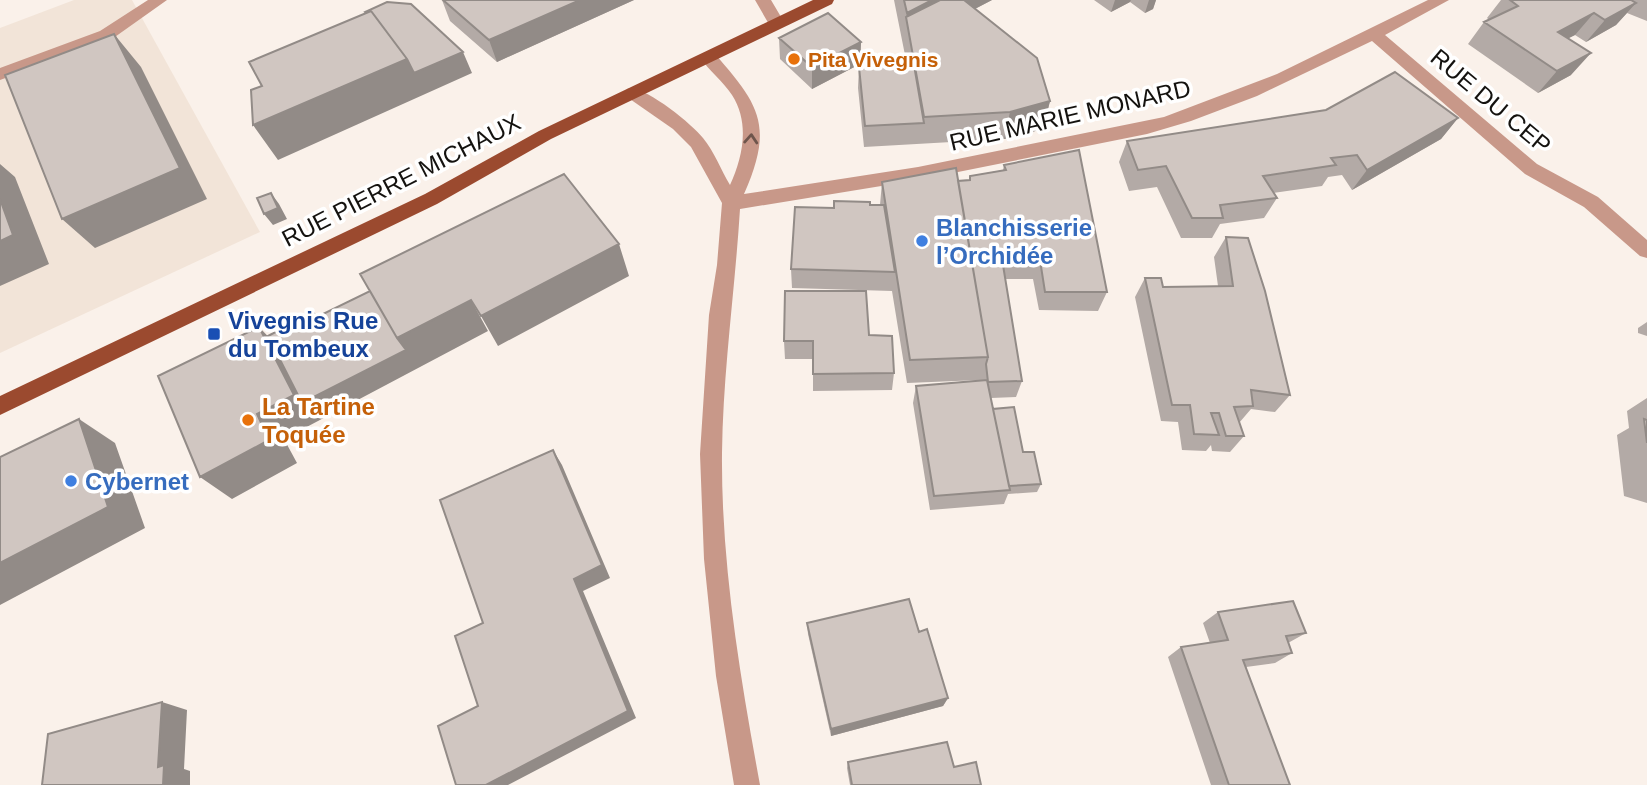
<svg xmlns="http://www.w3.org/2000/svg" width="1647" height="785" viewBox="0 0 1647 785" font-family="Arial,sans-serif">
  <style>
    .built { fill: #f2e4d8 }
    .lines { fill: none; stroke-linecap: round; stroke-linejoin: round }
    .minor { fill: #c89889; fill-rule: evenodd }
    .major { fill: #9b4a2f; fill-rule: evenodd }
    .wall { fill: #b3aaa6 }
    .shaded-wall { fill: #928b87 }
    .building { fill: #d0c6c1; stroke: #928b87; stroke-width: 2 }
    .oneway { stroke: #6e554c }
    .food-dot { fill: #e8710a; stroke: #fff; stroke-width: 2.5 }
    .shop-dot { fill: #3f7fe0; stroke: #fff; stroke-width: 2.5 }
    .transit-dot { fill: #1a4fb4; stroke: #fff; stroke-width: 2.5 }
    .labels { text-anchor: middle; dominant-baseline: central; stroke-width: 7; stroke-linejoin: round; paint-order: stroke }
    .far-food-label { font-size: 21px; font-weight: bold; fill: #c56008; stroke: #fff; text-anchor: start }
    .street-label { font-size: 24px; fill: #14120f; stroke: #fff }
    .shop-label { font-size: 24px; font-weight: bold; fill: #366cbe; stroke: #fff; text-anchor: start }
    .transit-label { font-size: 24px; font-weight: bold; fill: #164399; stroke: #fff; text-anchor: start }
    .food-label { font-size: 24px; font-weight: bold; fill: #c56008; stroke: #fff; text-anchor: start }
  </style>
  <rect width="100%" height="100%" fill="#faf1ea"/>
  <path class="built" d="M 74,0 L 132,0 L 260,232 L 0,353 L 0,28 Z"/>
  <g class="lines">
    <path class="minor" d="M 148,0 L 167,0 L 112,39 L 0,80 L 0,68 L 100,31 Z
      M 755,0 L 771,0 L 784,22 L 782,26 L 770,26 Z
      M 1428,0 L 1449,0 L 1385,35 L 1537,164 L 1598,197 L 1647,240 L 1647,258 L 1640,256 L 1584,207 L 1525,174 L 1372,41 L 1257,96 L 1191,121 L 1147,134 L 918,180 L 740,209 C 735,290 723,371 722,453 C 721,564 740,676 760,785 L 734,785 L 716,676 L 704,559 L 700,454 L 709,315 L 717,265 L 722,203 L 691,147 L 673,129 L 627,97 L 625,93 L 627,89 C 643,84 692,124 703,138 C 714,151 721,170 730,185 C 743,157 750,123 732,95 C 723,81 709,71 700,57 L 708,51 L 714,53 C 760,105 774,126 744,194 L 918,167 L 1164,117 L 1277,74 Z"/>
    <path class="major" d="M 813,0 L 834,0 L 832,4 L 551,139 L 437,204 L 0,415 L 0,396 L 425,194 L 539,131 Z"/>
  </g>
  <path class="wall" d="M 442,0 L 634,0 L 497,62 L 450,21 Z
    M 894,0 L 992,0 L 975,9 L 1050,101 L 1043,129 L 1004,139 L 864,147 L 858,88 L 859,67 L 907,65 Z
    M 1094,0 L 1156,0 L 1153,9 L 1145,13 L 1130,2 L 1111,12 Z
    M 1501,0 L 1647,0 L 1647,21 L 1627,13 L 1616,25 L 1586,42 L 1575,35 L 1568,38 L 1571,75 L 1538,93 L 1468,44 L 1484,22 L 1489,20 L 1487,18 Z
    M 779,38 L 861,42 L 860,64 L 812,89 L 780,59 Z
    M 1458,118 L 1441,139 L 1352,190 L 1342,175 L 1328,177 L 1322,186 L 1273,193 L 1277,198 L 1264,218 L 1220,224 L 1212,238 L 1181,238 L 1157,187 L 1129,191 L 1119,162 L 1127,141 Z
    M 1004,165 L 1107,292 L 1098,311 L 1039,310 L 1033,279 L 1005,279 L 1022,381 L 1016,397 L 991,398 L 993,409 L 1023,452 L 1041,484 L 1037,492 L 1008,494 L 1004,504 L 930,510 L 913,403 L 916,386 L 980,380 L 907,383 L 892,291 L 792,288 L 791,269 L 834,208 L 880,205 L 882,182 L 958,181 L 969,180 L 970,176 L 1003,170 Z
    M 1226,237 L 1290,395 L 1275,412 L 1251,409 L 1239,423 L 1244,436 L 1230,452 L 1212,451 L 1211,445 L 1206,451 L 1182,450 L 1178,422 L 1161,421 L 1135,297 L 1145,278 L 1163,287 L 1218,286 L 1214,257 Z
    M 1647,322 L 1647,336 L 1638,333 L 1638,328 Z
    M 869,335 L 894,373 L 892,390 L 813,391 L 813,359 L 785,359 L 784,341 Z
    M 1647,398 L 1647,503 L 1624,496 L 1617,435 L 1629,428 L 1627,411 Z
    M 1218,612 L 1306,633 L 1288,643 L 1292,653 L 1275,663 L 1246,667 L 1290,785 L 1211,785 L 1168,657 L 1181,647 L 1210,643 L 1203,623 Z
    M 807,623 L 919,632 L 948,698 L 943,706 L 831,736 L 808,634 Z
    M 848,762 L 954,767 L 981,785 L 850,785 L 847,768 Z"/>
  <path class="shaded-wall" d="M 580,0 L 634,0 L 497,62 L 489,40 Z
    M 932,0 L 992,0 L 911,42 L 906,17 L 907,13 Z
    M 1115,0 L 1131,0 L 1130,2 L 1111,12 Z
    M 1149,0 L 1156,0 L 1153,9 L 1145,13 Z
    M 1636,3 L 1616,25 L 1586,42 L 1605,20 Z
    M 1594,13 L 1575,35 L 1540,53 L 1558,32 Z
    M 114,34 L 141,67 L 207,199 L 95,248 L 62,219 Z
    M 861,42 L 860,64 L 812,89 L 812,67 Z
    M 463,52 L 472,73 L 278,160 L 253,125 L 407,59 Z
    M 1591,53 L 1571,75 L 1538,93 L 1557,71 Z
    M 1050,101 L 1043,129 L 1004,139 L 1010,112 Z
    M 1458,118 L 1441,139 L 1352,190 L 1367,170 Z
    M 0,164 L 15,177 L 49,264 L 0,286 Z
    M 271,193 L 279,204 L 287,219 L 273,225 L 264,214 Z
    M 619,244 L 629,276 L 498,346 L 481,316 Z
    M 471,300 L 488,331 L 284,439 L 297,463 L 232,499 L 200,477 L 257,414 L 259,327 L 285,354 L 397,338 Z
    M 79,419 L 115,443 L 145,528 L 0,605 L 0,563 Z
    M 553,450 L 562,465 L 610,578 L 583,591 L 636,718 L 508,785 L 486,785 Z
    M 948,698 L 943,706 L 831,736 L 831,729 Z
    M 162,702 L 187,710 L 184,769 L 190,771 L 190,785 L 163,785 L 158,767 Z"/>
  <path class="building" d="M 443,0 L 580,0 L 489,40 Z
    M 904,0 L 932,0 L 907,13 Z
    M 940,0 L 964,0 L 1037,58 L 1050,101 L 1010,112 L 924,117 L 906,17 Z
    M 1510,0 L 1631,0 L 1636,3 L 1605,20 L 1594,13 L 1558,32 L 1591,53 L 1557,71 L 1484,22 L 1518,6 Z
    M 387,2 L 411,4 L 463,52 L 414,73 L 407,59 L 371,11 L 366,13 L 365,12 Z
    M 371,11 L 407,59 L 253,125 L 251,90 L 262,86 L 249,62 Z
    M 828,13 L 861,42 L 812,67 L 779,38 Z
    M 114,34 L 180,168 L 62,219 L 5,75 Z
    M 914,65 L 924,123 L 865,126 L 859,67 Z
    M 1395,72 L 1458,118 L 1367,170 L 1357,155 L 1331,158 L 1336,165 L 1263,176 L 1277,198 L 1220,205 L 1223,218 L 1192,218 L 1166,166 L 1138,170 L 1127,141 L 1326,110 Z
    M 1079,150 L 1107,292 L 1045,292 L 1040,260 L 1002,259 L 1022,381 L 988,382 L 986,364 L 988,357 L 958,181 L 970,180 L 970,176 L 1006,170 L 1004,165 Z
    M 956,168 L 988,357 L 910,360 L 882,182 Z
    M 564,174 L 619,244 L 481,316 L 471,300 L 397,338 L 360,274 Z
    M 271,193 L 278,208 L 264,214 L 257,198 Z
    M 0,199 L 13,235 L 0,241 Z
    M 834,201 L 870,202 L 870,205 L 884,205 L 895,272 L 791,269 L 795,207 L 834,208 Z
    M 1226,237 L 1248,238 L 1265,291 L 1290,395 L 1251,390 L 1253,406 L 1234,407 L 1244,436 L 1226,436 L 1219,413 L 1211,413 L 1219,435 L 1194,434 L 1190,405 L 1172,405 L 1145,278 L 1161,278 L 1163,287 L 1233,286 Z
    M 370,291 L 397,338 L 406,350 L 302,403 L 268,336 L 313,312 L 317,317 Z
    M 785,291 L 866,291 L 869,335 L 892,336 L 894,373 L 813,374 L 813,341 L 784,341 Z
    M 259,327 L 294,395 L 257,414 L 269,440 L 200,477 L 158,376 Z
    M 987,380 L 1010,490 L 934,496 L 916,386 Z
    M 1014,407 L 1023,452 L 1034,452 L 1041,484 L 1009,486 L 993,409 Z
    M 79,419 L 108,507 L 0,563 L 0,457 Z
    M 1644,419 L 1647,420 L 1647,443 Z
    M 553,450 L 602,565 L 574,579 L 628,711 L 486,785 L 456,785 L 438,726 L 478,706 L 455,636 L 483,623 L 440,500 Z
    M 909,599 L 919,632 L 927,629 L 948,698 L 831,729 L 807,623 Z
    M 1293,601 L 1306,633 L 1286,636 L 1292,653 L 1243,660 L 1290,785 L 1229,785 L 1181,647 L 1228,640 L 1218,612 Z
    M 162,702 L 158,767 L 164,765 L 163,785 L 42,785 L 48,734 Z
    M 947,742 L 954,767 L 976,762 L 981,785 L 852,785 L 848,762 Z"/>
  <defs><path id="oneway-chevron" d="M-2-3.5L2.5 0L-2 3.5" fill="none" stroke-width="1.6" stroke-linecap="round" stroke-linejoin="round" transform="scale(1.75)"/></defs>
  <use class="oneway" href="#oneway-chevron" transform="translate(751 139) rotate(-86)"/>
  <g class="food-dot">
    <circle cx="794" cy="59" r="7"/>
    <circle cx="248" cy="420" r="7"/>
  </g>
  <g class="shop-dot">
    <circle cx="922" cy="241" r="7"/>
    <circle cx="71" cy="481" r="7"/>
  </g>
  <rect class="transit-dot" x="207" y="327" width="14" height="14" rx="3.5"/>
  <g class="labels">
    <g class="far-food-label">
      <text x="808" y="59">Pita Vivegnis</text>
    </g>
    <g class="street-label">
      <text transform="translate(1491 101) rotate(40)">RUE DU CEP</text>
      <text transform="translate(1070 115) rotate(-13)">RUE MARIE MONARD</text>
      <text transform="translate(401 180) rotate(-27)">RUE PIERRE MICHAUX</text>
    </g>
    <g class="shop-label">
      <text x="936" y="227">Blanchisserie<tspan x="936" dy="28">l’Orchidée</tspan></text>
      <text x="85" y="481">Cybernet</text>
    </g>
    <g class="transit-label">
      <text x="228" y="320">Vivegnis Rue<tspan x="228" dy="28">du Tombeux</tspan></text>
    </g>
    <g class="food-label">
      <text x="262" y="406">La Tartine<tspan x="262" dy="28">Toquée</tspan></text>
    </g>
  </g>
</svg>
